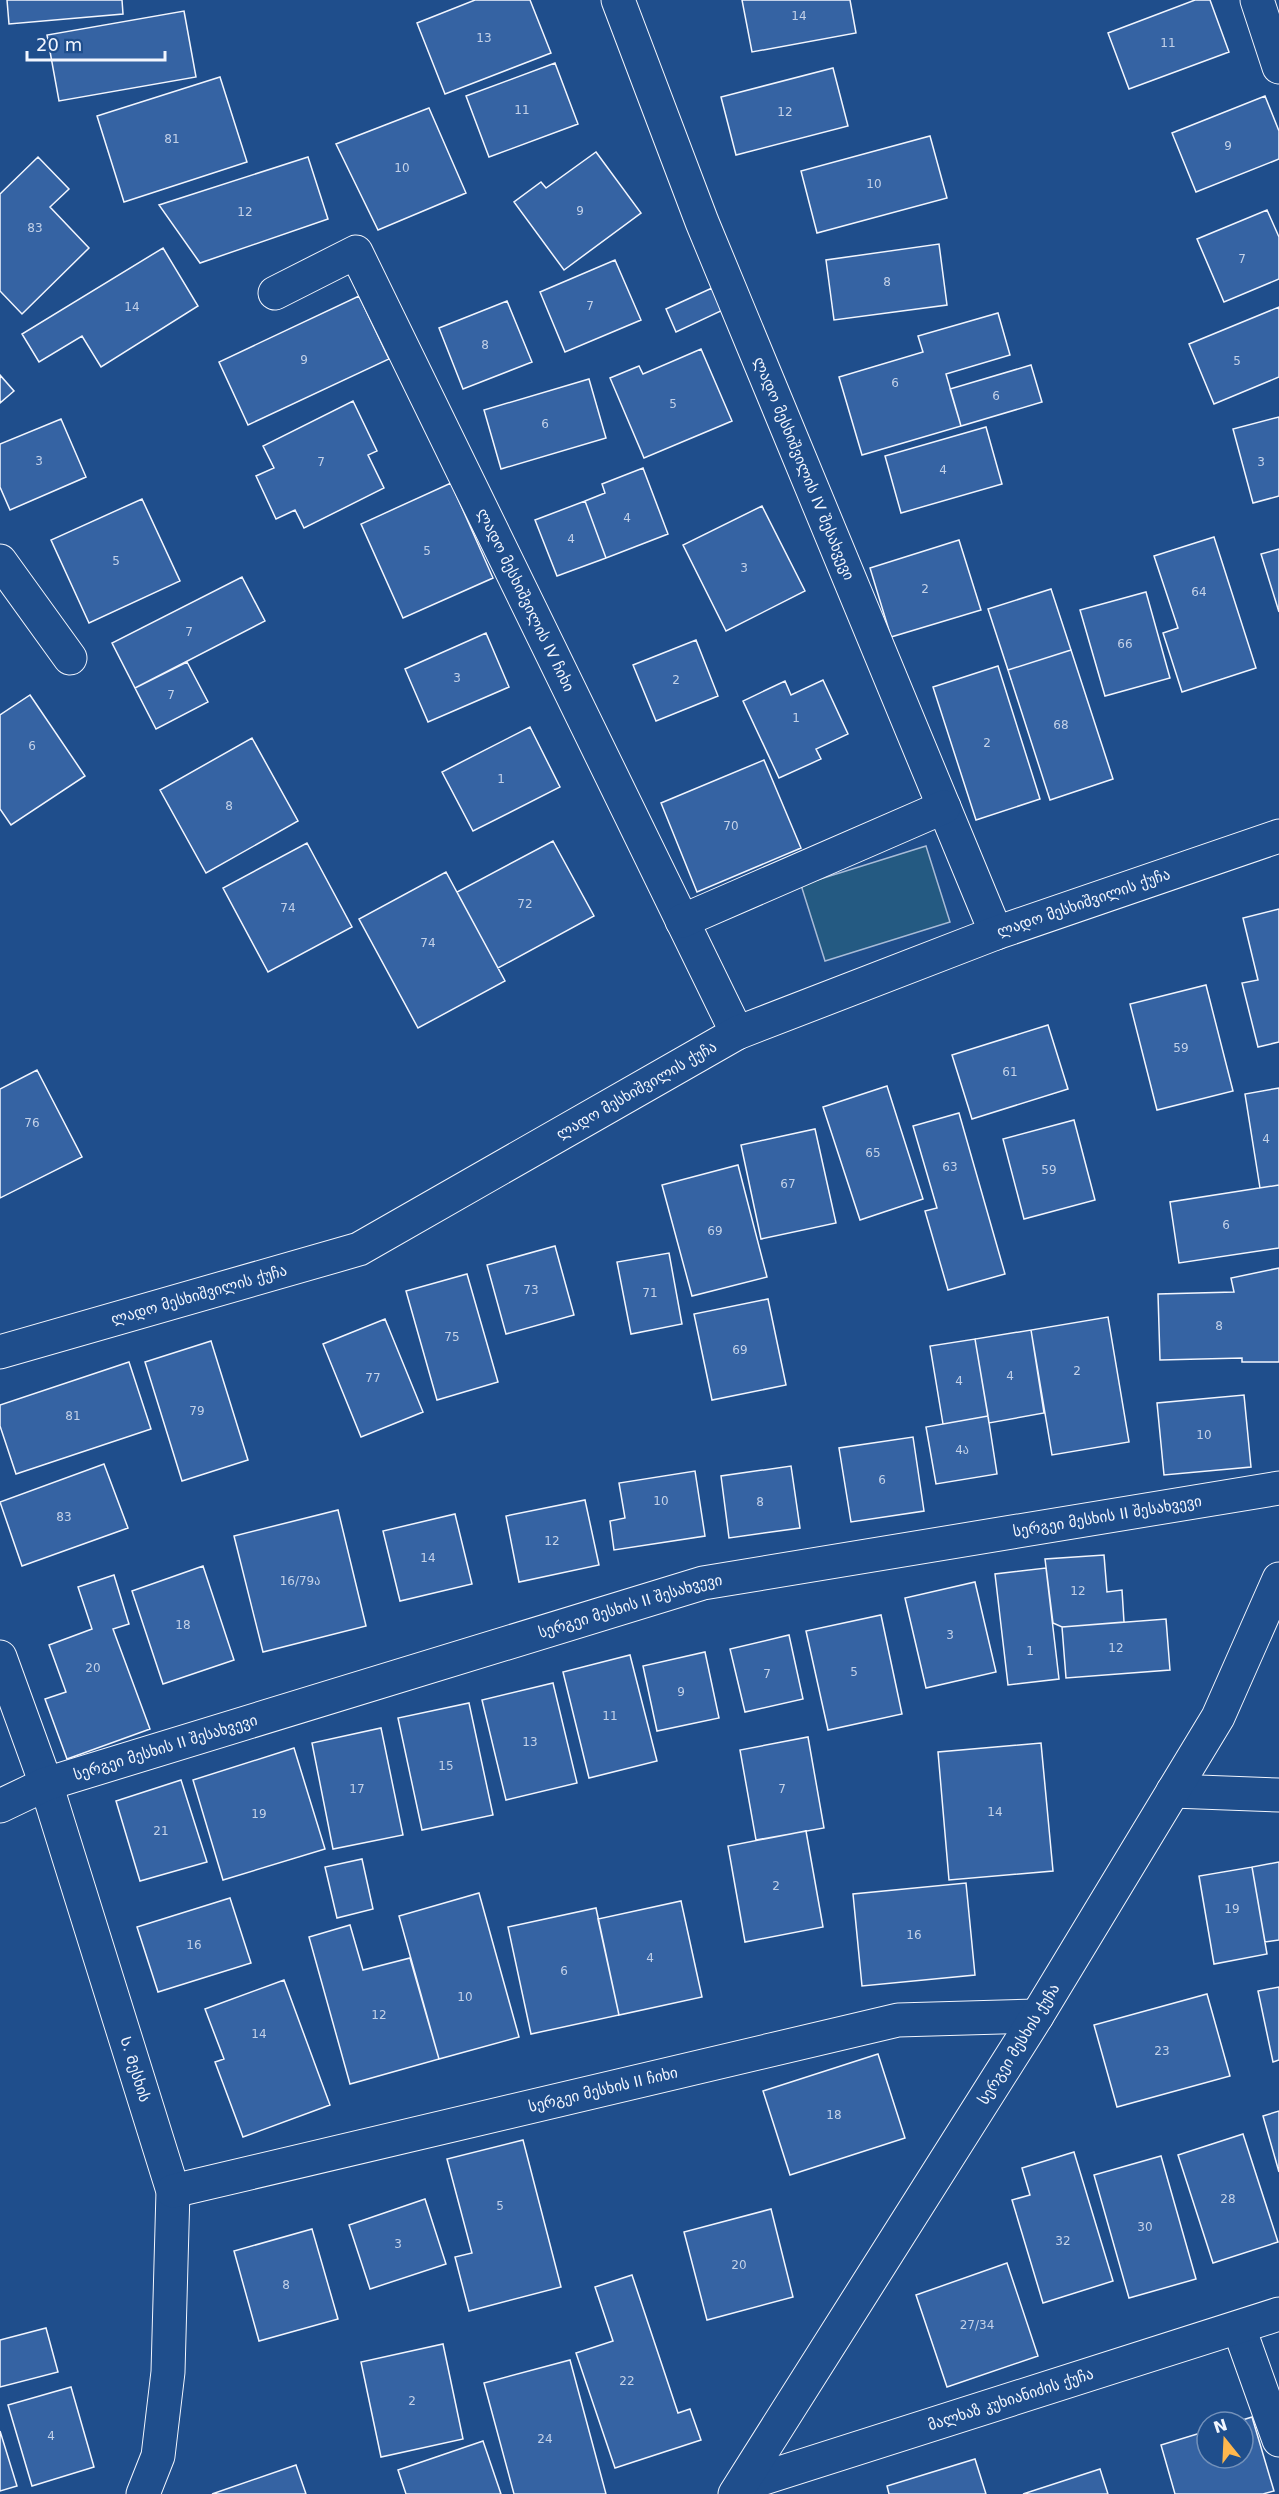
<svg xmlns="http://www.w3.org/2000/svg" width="1279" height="2494" viewBox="0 0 1279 2494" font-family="'DejaVu Sans','Noto Sans Georgian',sans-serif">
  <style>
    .green { fill: #245a82; stroke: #a8bbd7; stroke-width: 1.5 }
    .building { fill: #3563a3; stroke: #f2f6ff; stroke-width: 1.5 }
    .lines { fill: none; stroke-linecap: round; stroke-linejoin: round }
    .minor-casing { stroke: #f2f6ff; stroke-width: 35 }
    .minor { stroke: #1f4e8c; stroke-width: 33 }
    .labels { text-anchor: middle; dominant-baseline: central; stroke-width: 4.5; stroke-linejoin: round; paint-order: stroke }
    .number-label { font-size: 12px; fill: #c3d1e8 }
    .street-label { font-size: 15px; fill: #f2f6ff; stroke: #1f4e8c }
  </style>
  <rect width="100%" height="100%" fill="#1f4e8c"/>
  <path class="green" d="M 926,846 L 950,922 L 825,961 L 801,885 Z"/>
  <path class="building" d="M 7,0 L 122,0 L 123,14 L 9,24 Z
    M 475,0 L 530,0 L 551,53 L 445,94 L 417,23 Z
    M 742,0 L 850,0 L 856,33 L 752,52 Z
    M 1195,0 L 1210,0 L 1229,52 L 1129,89 L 1108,33 Z
    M 184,11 L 196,77 L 59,101 L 47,35 Z
    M 555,63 L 578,124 L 489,157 L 466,96 Z
    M 833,68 L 848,126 L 736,155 L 721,97 Z
    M 220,77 L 247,162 L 124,202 L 97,116 Z
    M 1265,96 L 1279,131 L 1279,159 L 1196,192 L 1172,133 Z
    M 429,108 L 466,193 L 378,230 L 336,144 Z
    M 930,136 L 947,198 L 817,233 L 801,171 Z
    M 596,152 L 641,213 L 564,270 L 514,202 L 541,182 L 546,188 Z
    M 38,157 L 69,189 L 50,207 L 89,248 L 22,314 L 0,291 L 0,194 Z
    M 308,157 L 328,219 L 200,263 L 159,205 Z
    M 1267,210 L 1279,237 L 1279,279 L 1224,302 L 1197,239 Z
    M 939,244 L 947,305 L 834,320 L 826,260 Z
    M 163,248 L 198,306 L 101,367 L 82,336 L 39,362 L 22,334 Z
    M 615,260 L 641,320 L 565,352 L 540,292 Z
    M 712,288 L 723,310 L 676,332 L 666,309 Z
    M 359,296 L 389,359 L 248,425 L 219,362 Z
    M 507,301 L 532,362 L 463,389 L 439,328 Z
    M 1279,307 L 1279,377 L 1214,404 L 1189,344 Z
    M 998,313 L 1010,355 L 946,374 L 961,426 L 862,455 L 839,377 L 923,352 L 918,336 Z
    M 701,349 L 732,421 L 644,458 L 610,378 L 639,366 L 643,374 Z
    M 1031,365 L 1042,402 L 961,426 L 950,389 Z
    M 0,375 L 14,391 L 0,403 Z
    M 589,379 L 606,438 L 501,469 L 484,410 Z
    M 353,401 L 377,451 L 368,455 L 384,488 L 304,528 L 295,510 L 276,519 L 256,476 L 274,468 L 263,446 Z
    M 1279,417 L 1279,496 L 1253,503 L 1233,429 Z
    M 61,419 L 86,477 L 10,510 L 0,487 L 0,444 Z
    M 986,427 L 1002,484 L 901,513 L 885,456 Z
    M 643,468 L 668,534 L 606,558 L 585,501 L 605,493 L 602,484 Z
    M 451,483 L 493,578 L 403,618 L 361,524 Z
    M 142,499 L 180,581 L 89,623 L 51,540 Z
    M 585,501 L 606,558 L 557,576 L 535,520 Z
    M 762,506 L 805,591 L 726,631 L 683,545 Z
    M 1214,537 L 1256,668 L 1182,692 L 1163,633 L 1178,628 L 1154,556 Z
    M 959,540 L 981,610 L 891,637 L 870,568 Z
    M 1279,549 L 1279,612 L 1261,554 Z
    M 242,577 L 265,621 L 135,688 L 112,643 Z
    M 1051,589 L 1071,650 L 1008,670 L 988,609 Z
    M 1146,592 L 1170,678 L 1105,696 L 1080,610 Z
    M 486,633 L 509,687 L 428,722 L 405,669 Z
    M 696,640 L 718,696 L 656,721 L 633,665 Z
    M 1071,650 L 1113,779 L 1050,800 L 1008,670 Z
    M 187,662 L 208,702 L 156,729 L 135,688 Z
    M 998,666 L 1040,799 L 976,820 L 933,687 Z
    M 823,680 L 848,734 L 816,749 L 821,759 L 779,778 L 743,701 L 785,681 L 791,695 Z
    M 30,695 L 85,776 L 11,825 L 0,809 L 0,715 Z
    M 530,727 L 560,787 L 473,831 L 442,772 Z
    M 252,738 L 298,821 L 206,873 L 160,790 Z
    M 764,760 L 801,848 L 697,892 L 661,803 Z
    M 553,841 L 594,916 L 498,968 L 457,892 Z
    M 307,843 L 352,927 L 268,972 L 223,888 Z
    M 446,872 L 505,981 L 418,1028 L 359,919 Z
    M 1279,909 L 1279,1042 L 1258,1047 L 1242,983 L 1258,980 L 1243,918 Z
    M 1206,985 L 1233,1091 L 1157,1110 L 1130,1004 Z
    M 1048,1025 L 1068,1089 L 972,1119 L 952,1055 Z
    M 37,1070 L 82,1157 L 0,1198 L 0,1089 Z
    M 887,1086 L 923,1199 L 860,1220 L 823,1107 Z
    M 1279,1088 L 1279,1185 L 1260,1188 L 1245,1094 Z
    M 959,1113 L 1005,1274 L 948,1290 L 925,1211 L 937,1208 L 913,1126 Z
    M 1074,1120 L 1095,1200 L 1024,1219 L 1003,1139 Z
    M 815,1129 L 836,1223 L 761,1239 L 741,1145 Z
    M 738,1165 L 767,1277 L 692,1296 L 662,1185 Z
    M 1279,1185 L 1279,1248 L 1179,1263 L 1170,1202 Z
    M 555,1246 L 574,1315 L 506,1334 L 487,1265 Z
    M 669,1253 L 682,1324 L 631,1334 L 617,1262 Z
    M 1279,1268 L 1279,1362 L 1242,1362 L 1242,1358 L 1160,1360 L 1158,1294 L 1234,1292 L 1231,1278 Z
    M 467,1274 L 498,1382 L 437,1400 L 406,1291 Z
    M 768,1299 L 786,1385 L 712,1400 L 694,1314 Z
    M 1108,1317 L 1129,1442 L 1052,1455 L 1031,1330 Z
    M 385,1319 L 423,1412 L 361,1437 L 323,1344 Z
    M 1031,1330 L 1044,1413 L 989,1423 L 975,1339 Z
    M 975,1339 L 988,1416 L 943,1424 L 930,1346 Z
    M 211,1341 L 248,1460 L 182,1481 L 145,1362 Z
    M 129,1362 L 151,1429 L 16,1474 L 0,1426 L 0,1405 Z
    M 1244,1395 L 1251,1467 L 1164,1475 L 1157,1403 Z
    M 988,1416 L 997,1474 L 936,1484 L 926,1427 Z
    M 913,1437 L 924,1511 L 851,1522 L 839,1448 Z
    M 104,1464 L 128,1528 L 22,1566 L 0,1502 Z
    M 791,1466 L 800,1528 L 729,1538 L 721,1476 Z
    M 695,1471 L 705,1536 L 614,1550 L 610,1521 L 625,1518 L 619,1483 Z
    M 585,1500 L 599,1565 L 519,1582 L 506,1516 Z
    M 338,1510 L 366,1626 L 263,1652 L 234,1536 Z
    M 455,1514 L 472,1584 L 400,1601 L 383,1531 Z
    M 1104,1555 L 1107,1592 L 1122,1590 L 1124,1622 L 1062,1627 L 1053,1623 L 1045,1559 Z
    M 203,1566 L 234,1660 L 163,1684 L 132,1591 Z
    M 1046,1568 L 1059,1679 L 1008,1685 L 995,1574 Z
    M 114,1575 L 129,1624 L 113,1629 L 150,1729 L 67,1759 L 45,1699 L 66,1692 L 49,1645 L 92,1629 L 78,1587 Z
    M 975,1582 L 996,1672 L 926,1688 L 905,1598 Z
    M 881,1615 L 902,1714 L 828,1730 L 806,1631 Z
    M 1166,1619 L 1170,1670 L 1066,1678 L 1062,1627 Z
    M 789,1635 L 803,1699 L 745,1712 L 730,1649 Z
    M 705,1652 L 719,1718 L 657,1731 L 643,1666 Z
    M 630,1655 L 657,1761 L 589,1778 L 563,1672 Z
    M 553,1683 L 577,1783 L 506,1800 L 482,1700 Z
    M 469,1703 L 493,1815 L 422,1830 L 398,1718 Z
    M 381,1728 L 403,1835 L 333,1849 L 312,1743 Z
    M 808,1737 L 824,1828 L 756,1840 L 740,1750 Z
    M 1041,1743 L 1053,1871 L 949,1880 L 938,1752 Z
    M 294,1748 L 325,1849 L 223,1880 L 193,1780 Z
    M 181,1780 L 207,1862 L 140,1881 L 116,1801 Z
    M 806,1831 L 823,1927 L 745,1942 L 728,1846 Z
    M 362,1859 L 373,1909 L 337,1918 L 325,1867 Z
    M 1279,1862 L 1279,1940 L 1265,1942 L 1252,1867 Z
    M 1252,1867 L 1267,1954 L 1214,1964 L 1199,1876 Z
    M 966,1883 L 975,1975 L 862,1986 L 853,1894 Z
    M 479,1893 L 519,2037 L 439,2059 L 399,1916 Z
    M 230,1898 L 251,1963 L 158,1992 L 137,1927 Z
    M 681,1901 L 702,1997 L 619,2015 L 598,1919 Z
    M 596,1908 L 619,2015 L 531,2034 L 508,1927 Z
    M 350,1925 L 363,1970 L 410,1958 L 439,2059 L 350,2084 L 309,1937 Z
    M 284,1980 L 330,2105 L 243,2137 L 215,2062 L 224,2059 L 205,2009 Z
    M 1279,1987 L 1279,2060 L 1273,2062 L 1258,1991 Z
    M 1207,1994 L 1230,2076 L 1117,2107 L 1094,2025 Z
    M 878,2054 L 905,2138 L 790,2175 L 763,2091 Z
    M 1279,2111 L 1279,2172 L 1263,2116 Z
    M 1243,2134 L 1278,2242 L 1213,2263 L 1178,2155 Z
    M 523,2140 L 561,2287 L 469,2311 L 455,2257 L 472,2253 L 447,2159 Z
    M 1074,2152 L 1113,2281 L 1043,2303 L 1012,2200 L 1030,2195 L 1022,2168 Z
    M 1161,2156 L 1196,2279 L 1129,2298 L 1094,2175 Z
    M 425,2199 L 446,2264 L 370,2289 L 349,2225 Z
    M 771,2209 L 793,2297 L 707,2320 L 684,2232 Z
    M 312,2229 L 338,2319 L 259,2341 L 234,2251 Z
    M 1007,2263 L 1038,2356 L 947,2387 L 916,2295 Z
    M 632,2275 L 678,2413 L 690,2409 L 701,2440 L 615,2468 L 576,2353 L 613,2341 L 595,2287 Z
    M 46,2328 L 58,2372 L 0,2387 L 0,2340 Z
    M 443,2344 L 463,2439 L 381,2457 L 361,2362 Z
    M 570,2360 L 606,2494 L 514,2494 L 484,2383 Z
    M 71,2387 L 94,2467 L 32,2486 L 8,2405 Z
    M 1252,2417 L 1274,2491 L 1263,2494 L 1175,2494 L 1161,2445 L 1207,2431 L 1207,2458 L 1243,2458 L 1243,2422 L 1236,2422 Z
    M 0,2431 L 17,2486 L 0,2491 Z
    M 483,2441 L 501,2494 L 406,2494 L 398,2470 Z
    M 975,2459 L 986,2494 L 889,2494 L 887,2486 Z
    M 296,2465 L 306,2494 L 212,2494 Z
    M 1100,2469 L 1108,2494 L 1023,2494 Z"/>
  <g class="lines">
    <g class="minor-casing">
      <g id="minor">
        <path id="s1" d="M 618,0 L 702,222 L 996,933"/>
        <path d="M 1257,0 L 1279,67"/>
        <path id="s2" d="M 275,293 L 356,252 L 737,1033"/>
        <path d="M 0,561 L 70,658"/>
        <path d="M 682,921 L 944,807"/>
        <path id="s3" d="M 0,1352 L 359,1249 L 737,1033 L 996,933 L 1279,836"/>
        <path id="s4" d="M 0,1657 L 46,1784 L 173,2191 L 168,2372 L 158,2456 L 143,2494"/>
        <path d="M 1173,1791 L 1279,1795"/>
        <path id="s5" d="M 0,1806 L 46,1784 L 703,1583 L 1279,1488"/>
        <path id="s6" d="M 173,2191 L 898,2020 L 1037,2016"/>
        <path d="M 1239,2328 L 1279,2440"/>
        <path id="s7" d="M 742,2485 L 1279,2314"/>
        <path id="s8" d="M 735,2494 L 1037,2016 L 1218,1717 L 1279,1579"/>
      </g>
    </g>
    <use href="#minor" class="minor"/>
  </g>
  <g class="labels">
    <g class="number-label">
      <text x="799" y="16">14</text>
      <text x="484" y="38">13</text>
      <text x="1168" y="43">11</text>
      <text x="522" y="110">11</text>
      <text x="785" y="112">12</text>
      <text x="172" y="139">81</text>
      <text x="1228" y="146">9</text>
      <text x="402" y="168">10</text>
      <text x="874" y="184">10</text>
      <text x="580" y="211">9</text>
      <text x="245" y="212">12</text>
      <text x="35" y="228">83</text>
      <text x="1242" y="259">7</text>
      <text x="887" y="282">8</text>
      <text x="590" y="306">7</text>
      <text x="132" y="307">14</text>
      <text x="485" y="345">8</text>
      <text x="304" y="360">9</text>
      <text x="1237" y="361">5</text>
      <text x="895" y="383">6</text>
      <text x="996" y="396">6</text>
      <text x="673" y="404">5</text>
      <text x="545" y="424">6</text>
      <text x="39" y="461">3</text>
      <text x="321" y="462">7</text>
      <text x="1261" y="462">3</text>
      <text x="943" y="470">4</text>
      <text x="627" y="518">4</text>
      <text x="571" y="539">4</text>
      <text x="427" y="551">5</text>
      <text x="116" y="561">5</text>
      <text x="744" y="568">3</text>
      <text x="925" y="589">2</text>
      <text x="1199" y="592">64</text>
      <text x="189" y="632">7</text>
      <text x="1125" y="644">66</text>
      <text x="457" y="678">3</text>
      <text x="676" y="680">2</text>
      <text x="171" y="695">7</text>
      <text x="796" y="718">1</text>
      <text x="1061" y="725">68</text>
      <text x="987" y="743">2</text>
      <text x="32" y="746">6</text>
      <text x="501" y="779">1</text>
      <text x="229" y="806">8</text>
      <text x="731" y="826">70</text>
      <text x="525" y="904">72</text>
      <text x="288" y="908">74</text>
      <text x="428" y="943">74</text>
      <text x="1181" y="1048">59</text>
      <text x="1010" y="1072">61</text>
      <text x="32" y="1123">76</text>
      <text x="1266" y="1139">4</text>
      <text x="873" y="1153">65</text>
      <text x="950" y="1167">63</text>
      <text x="1049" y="1170">59</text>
      <text x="788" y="1184">67</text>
      <text x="1226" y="1225">6</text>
      <text x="715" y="1231">69</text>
      <text x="531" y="1290">73</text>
      <text x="650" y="1293">71</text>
      <text x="1219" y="1326">8</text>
      <text x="452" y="1337">75</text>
      <text x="740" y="1350">69</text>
      <text x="1077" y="1371">2</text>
      <text x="1010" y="1376">4</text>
      <text x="373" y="1378">77</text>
      <text x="959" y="1381">4</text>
      <text x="197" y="1411">79</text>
      <text x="73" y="1416">81</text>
      <text x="1204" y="1435">10</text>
      <text x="962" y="1450">4ა</text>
      <text x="882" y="1480">6</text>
      <text x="661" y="1501">10</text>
      <text x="760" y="1502">8</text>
      <text x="64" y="1517">83</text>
      <text x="552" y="1541">12</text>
      <text x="428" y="1558">14</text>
      <text x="300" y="1581">16/79ა</text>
      <text x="1078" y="1591">12</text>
      <text x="183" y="1625">18</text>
      <text x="950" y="1635">3</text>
      <text x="1116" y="1648">12</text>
      <text x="1030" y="1651">1</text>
      <text x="93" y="1668">20</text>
      <text x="854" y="1672">5</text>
      <text x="767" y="1674">7</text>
      <text x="681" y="1692">9</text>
      <text x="610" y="1716">11</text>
      <text x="530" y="1742">13</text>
      <text x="446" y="1766">15</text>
      <text x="357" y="1789">17</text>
      <text x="782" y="1789">7</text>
      <text x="995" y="1812">14</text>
      <text x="259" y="1814">19</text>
      <text x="161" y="1831">21</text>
      <text x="776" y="1886">2</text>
      <text x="1232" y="1909">19</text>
      <text x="914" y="1935">16</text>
      <text x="194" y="1945">16</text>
      <text x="650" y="1958">4</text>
      <text x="564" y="1971">6</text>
      <text x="465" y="1997">10</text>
      <text x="379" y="2015">12</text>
      <text x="259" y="2034">14</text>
      <text x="1162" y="2051">23</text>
      <text x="834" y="2115">18</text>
      <text x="1228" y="2199">28</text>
      <text x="500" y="2206">5</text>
      <text x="1145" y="2227">30</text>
      <text x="1063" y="2241">32</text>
      <text x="398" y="2244">3</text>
      <text x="739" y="2265">20</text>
      <text x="286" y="2285">8</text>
      <text x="977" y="2325">27/34</text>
      <text x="627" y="2381">22</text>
      <text x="412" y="2401">2</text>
      <text x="51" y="2436">4</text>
      <text x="545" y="2439">24</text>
    </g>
    <g class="street-label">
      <text stroke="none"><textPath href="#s1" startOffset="504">ლადო მესხიშვილის IV შესახვევი</textPath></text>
      <text stroke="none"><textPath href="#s2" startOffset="478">ლადო მესხიშვილის IV ჩიხი</textPath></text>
      <text stroke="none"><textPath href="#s3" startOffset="1179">ლადო მესხიშვილის ქუჩა</textPath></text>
      <text stroke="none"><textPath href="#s3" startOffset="693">ლადო მესხიშვილის ქუჩა</textPath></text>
      <text stroke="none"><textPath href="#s3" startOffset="207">ლადო მესხიშვილის ქუჩა</textPath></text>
      <text stroke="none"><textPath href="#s5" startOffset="1148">სერგეი მესხის II შესახვევი</textPath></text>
      <text stroke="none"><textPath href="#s5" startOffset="662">სერგეი მესხის II შესახვევი</textPath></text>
      <text stroke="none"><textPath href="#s5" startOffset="176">სერგეი მესხის II შესახვევი</textPath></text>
      <text stroke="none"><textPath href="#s8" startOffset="532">სერგეი მესხის ქუჩა</textPath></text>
      <text stroke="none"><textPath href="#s4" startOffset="434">Ს. Მესხის</textPath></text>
      <text stroke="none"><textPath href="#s6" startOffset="442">სერგეი მესხის II ჩიხი</textPath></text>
      <text stroke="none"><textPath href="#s7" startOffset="282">მალხაზ კუხიანიძის ქუჩა</textPath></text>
    </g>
  </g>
  <g transform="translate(1225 2440) rotate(342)"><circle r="28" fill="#1f4e8c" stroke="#7391ba" stroke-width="1.5"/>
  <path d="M0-4.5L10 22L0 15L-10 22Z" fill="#ffb74d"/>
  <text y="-9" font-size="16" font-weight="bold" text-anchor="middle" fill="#f2f6ff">N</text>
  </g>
  <path d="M27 51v9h138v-9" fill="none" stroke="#f2f6ff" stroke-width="3"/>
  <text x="36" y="51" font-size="18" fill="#f2f6ff" stroke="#1f4e8c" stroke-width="4.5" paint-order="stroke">20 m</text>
</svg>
